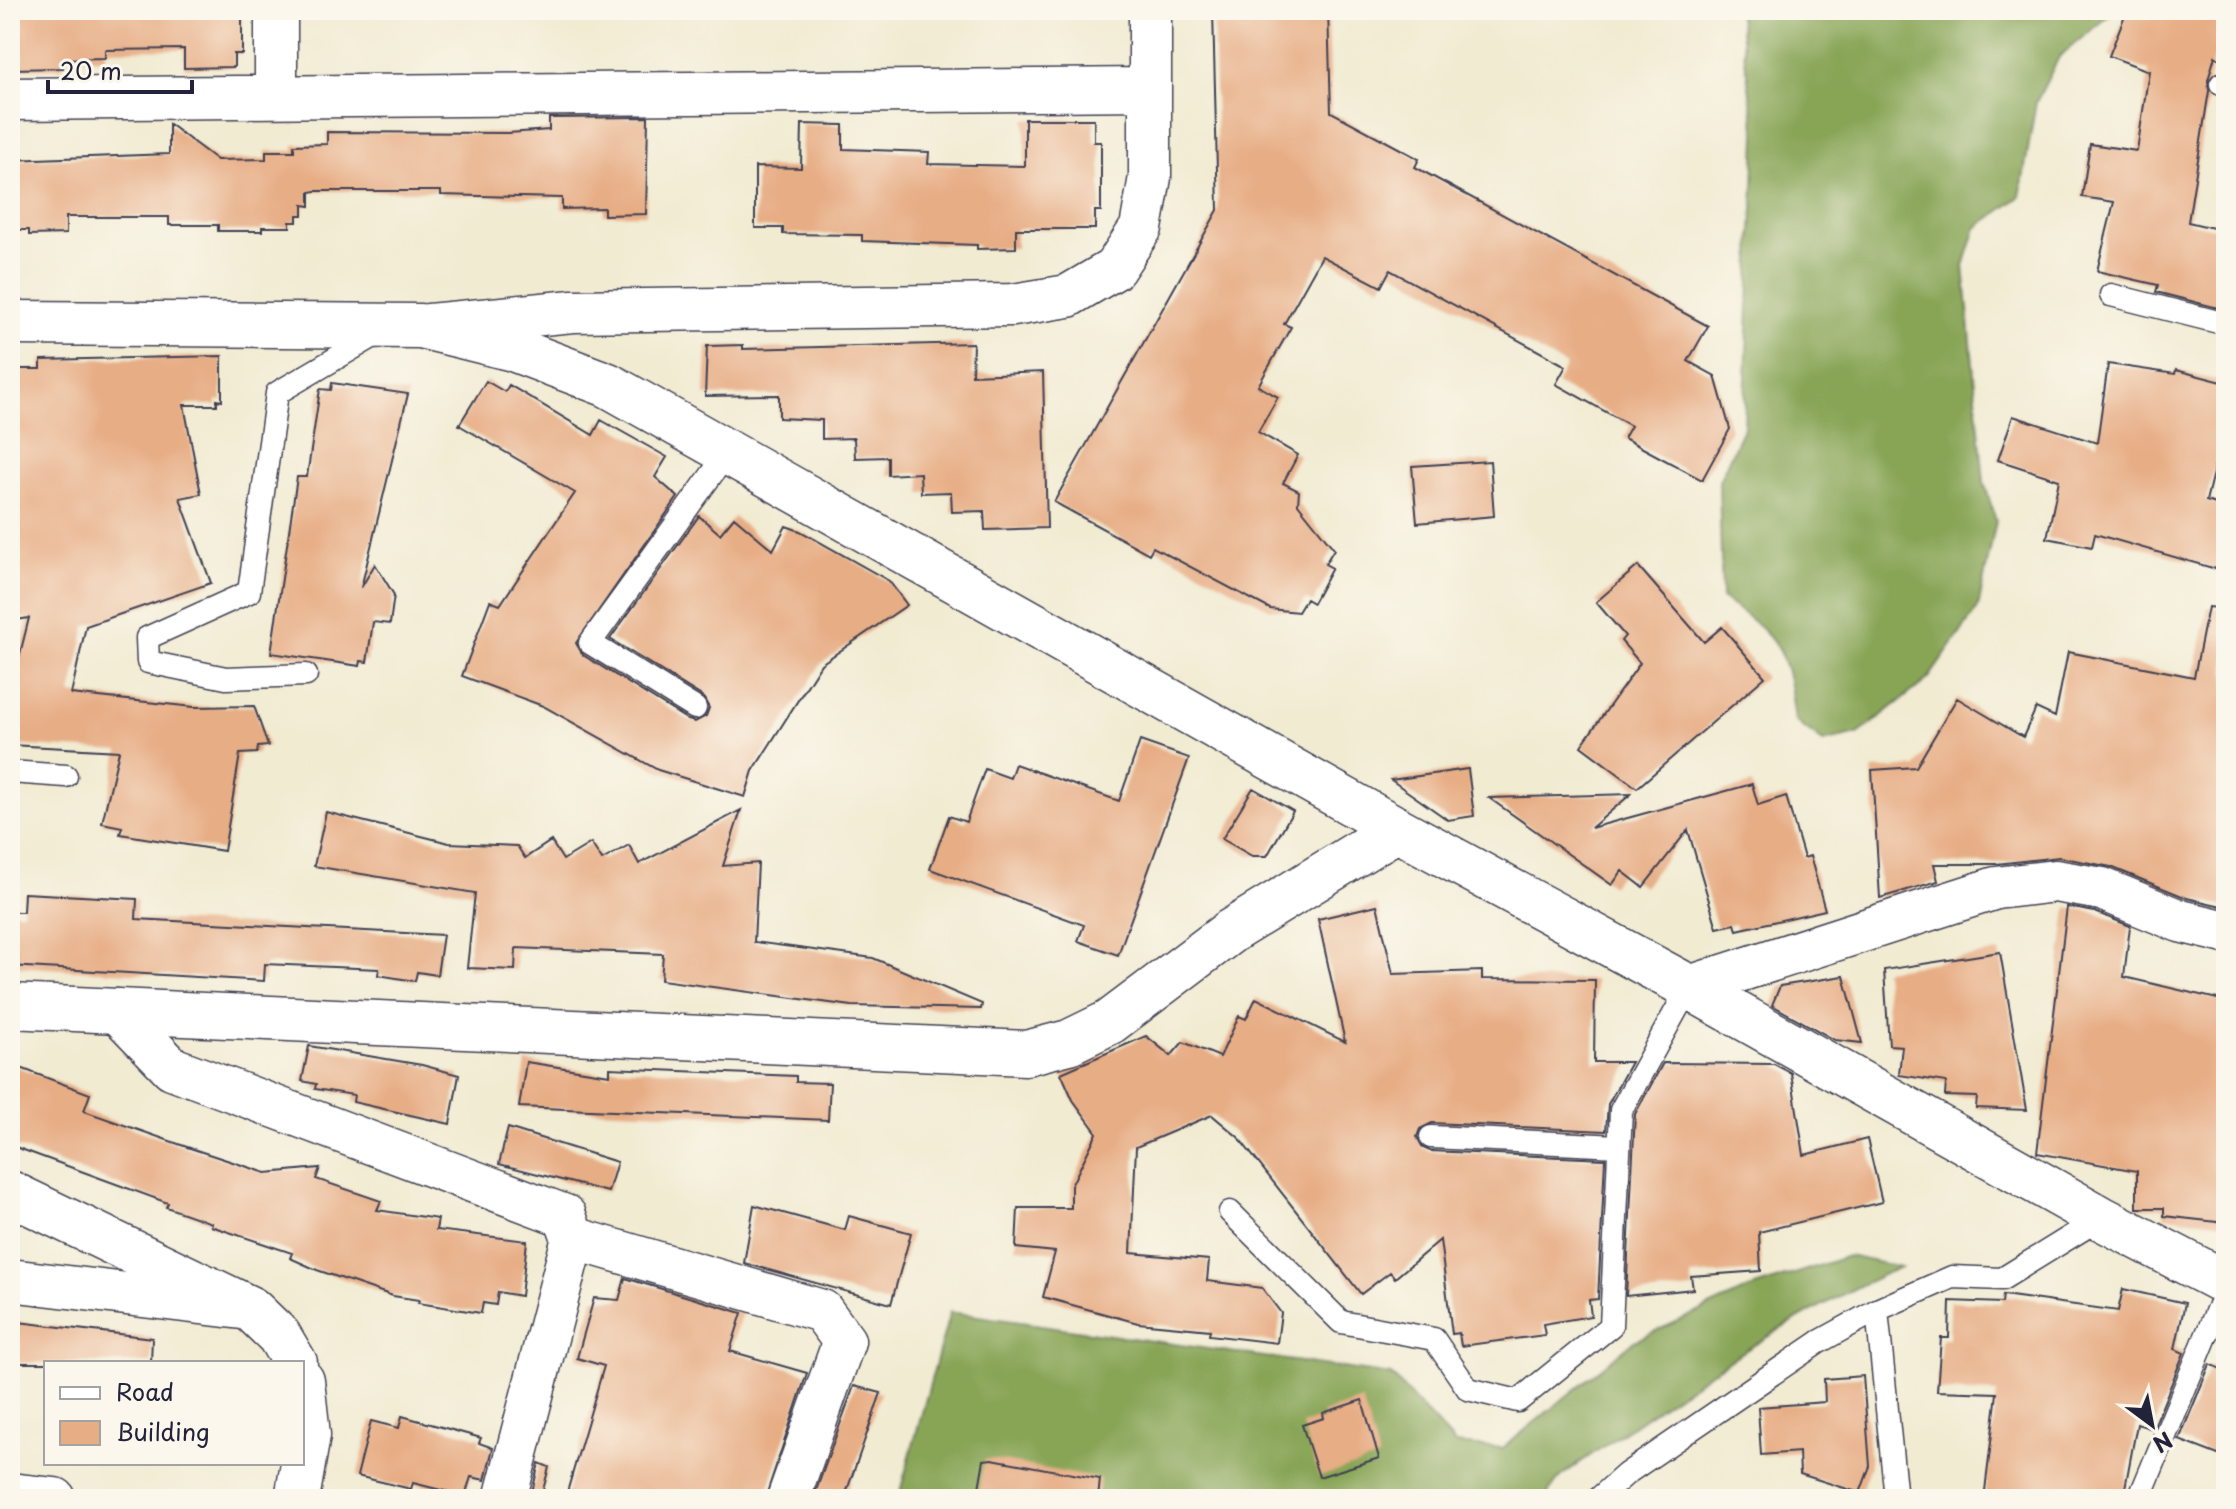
<svg xmlns="http://www.w3.org/2000/svg" width="2236" height="1509" viewBox="0 0 2236 1509" font-family="'Playpen Sans',sans-serif">
  <style>
    .forest { fill: #88a557; stroke: #556449; stroke-width: 2 }
    .building { fill: #e7ad85 }
    .lines { fill: none; stroke-linecap: round; stroke-linejoin: round }
    .service-casing { stroke: #414052; stroke-width: 25 }
    .minor-casing { stroke: #414052; stroke-width: 45 }
    .tertiary-casing { stroke: #414052; stroke-width: 47 }
    .service { stroke: #fff; stroke-width: 22 }
    .minor { stroke: #fff; stroke-width: 42 }
    .tertiary { stroke: #fff; stroke-width: 44 }
  </style>
  <rect width="100%" height="100%" fill="#fbf7ec"/>
  <filter id="ink" filterUnits="userSpaceOnUse"><feTurbulence type="fractalNoise" baseFrequency=".0125" numOctaves="2"/><feDisplacementMap in="SourceGraphic" scale="16" xChannelSelector="R" yChannelSelector="G"/><feConvolveMatrix kernelMatrix="1 2 1 2 8 2 1 2 1" color-interpolation-filters="sRGB"/></filter>
  <filter id="wash" filterUnits="userSpaceOnUse"><feTurbulence type="fractalNoise" baseFrequency=".006" numOctaves="4" result="noise"/><feDisplacementMap in="SourceGraphic" scale="32" xChannelSelector="R" yChannelSelector="G"/><feGaussianBlur stdDeviation="1.8" result="paint"/><feColorMatrix in="noise" values="0 0 0 0 0 0 0 0 0 0 0 0 0 0 0 0 0 1.4 0 .05"/><feComposite in="paint" operator="in"/></filter>
  <g filter="url(#wash)">
    <rect width="100%" height="100%" fill="#f1ebd2"/>
    <path class="forest" d="M 1738,10 L 2115,10 L 2059,57 L 2036,102 L 2020,197 L 1976,228 L 1964,266 L 1984,482 L 1996,521 L 1978,608 L 1928,679 L 1858,734 L 1823,742 L 1795,721 C 1787,651 1781,639 1722,598 L 1719,481 L 1744,426 L 1756,135 Z
      M 1848,1256 L 1900,1267 C 1777,1321 1671,1399 1561,1476 L 1544,1499 L 898,1499 L 950,1312 L 1391,1375 L 1455,1444 L 1503,1448 L 1634,1341 L 1749,1289 Z"/>
    <g id="blocks">
      <path class="building" d="M 10,10 L 242,10 L 242,54 L 234,54 L 234,67 L 184,68 L 184,49 L 105,50 L 105,58 L 63,59 L 63,68 L 10,69 Z
        M 1213,10 L 1328,10 L 1331,112 L 1419,159 L 1415,167 L 1708,326 L 1688,361 L 1715,376 L 1730,429 L 1702,480 L 1624,438 L 1631,426 L 1556,384 L 1566,366 L 1390,270 L 1381,287 L 1322,256 L 1284,324 L 1291,327 L 1258,386 L 1278,397 L 1258,432 L 1298,455 L 1283,483 L 1299,491 L 1298,504 L 1334,549 L 1325,564 L 1332,568 L 1313,603 L 1306,599 L 1298,612 L 1270,609 L 1153,547 L 1149,554 L 1054,502 L 1218,210 Z
        M 2127,10 L 2226,10 L 2226,63 L 2215,56 L 2208,80 L 2209,91 L 2188,222 L 2226,231 L 2226,300 L 2220,298 L 2218,308 L 2156,292 L 2158,285 L 2097,271 L 2114,202 L 2082,197 L 2090,144 L 2137,151 L 2149,71 L 2109,56 Z
        M 648,117 L 646,214 L 604,215 L 604,208 L 562,209 L 562,198 L 441,195 L 441,191 L 316,191 L 310,192 L 310,206 L 303,205 L 303,215 L 297,215 L 297,222 L 290,222 L 290,227 L 262,227 L 262,231 L 218,231 L 218,225 L 169,225 L 169,217 L 66,217 L 66,234 L 29,235 L 29,230 L 10,230 L 10,160 L 169,154 L 169,124 L 217,160 L 266,159 L 266,151 L 294,151 L 294,145 L 327,144 L 327,132 L 508,133 L 549,130 L 549,118 Z
        M 1025,119 L 1094,119 L 1094,142 L 1101,142 L 1101,211 L 1095,211 L 1095,229 L 1016,229 L 1016,248 L 977,249 L 977,245 L 862,241 L 862,235 L 783,234 L 783,228 L 755,228 L 755,167 L 801,168 L 802,124 L 843,125 L 843,149 L 929,152 L 928,164 L 1025,166 Z
        M 973,343 L 972,375 L 1043,372 L 1047,528 L 985,530 L 984,511 L 952,512 L 951,492 L 921,493 L 920,473 L 888,475 L 888,457 L 855,458 L 854,438 L 822,439 L 822,420 L 779,418 L 779,395 L 705,396 L 707,346 L 743,345 L 743,349 Z
        M 222,356 L 222,401 L 217,400 L 217,405 L 184,405 L 201,494 L 180,498 L 211,583 L 86,626 L 71,694 L 194,707 L 254,706 L 268,746 L 258,747 L 257,753 L 240,754 L 224,851 L 120,834 L 122,827 L 102,823 L 119,751 L 10,745 L 10,694 L 29,618 L 10,621 L 10,369 L 41,369 L 41,360 Z
        M 2108,364 L 2175,374 L 2176,370 L 2226,383 L 2226,420 L 2206,501 L 2226,507 L 2226,572 L 2095,534 L 2092,547 L 2047,538 L 2059,480 L 1998,460 L 2013,416 L 2097,443 Z
        M 486,381 L 505,392 L 509,385 L 593,435 L 601,420 L 667,457 L 655,477 L 678,497 L 576,643 L 583,655 L 688,720 L 695,722 L 706,716 L 709,708 L 703,697 L 610,639 L 699,516 L 720,534 L 734,517 L 773,550 L 786,526 L 800,531 L 889,581 L 907,605 L 821,664 L 753,771 L 745,797 L 658,770 L 543,706 L 462,676 L 490,601 L 500,605 L 575,493 L 459,425 Z
        M 332,383 L 408,394 L 361,588 L 375,564 L 394,595 L 390,624 L 373,622 L 367,662 L 361,661 L 360,666 L 271,653 L 297,477 L 307,477 L 320,389 L 331,390 Z
        M 1490,461 L 1494,516 L 1417,523 L 1412,466 Z
        M 1638,566 L 1704,642 L 1722,627 L 1765,677 L 1637,788 L 1581,746 L 1640,663 L 1621,641 L 1625,636 L 1596,602 Z
        M 2208,607 L 2226,609 L 2226,907 L 2187,898 L 2111,867 L 2059,857 L 1996,864 L 1934,864 L 1938,881 L 1880,898 L 1872,770 L 1916,767 L 1957,698 L 2023,737 L 2036,708 L 2055,717 L 2068,652 L 2194,677 Z
        M 1140,741 L 1189,758 L 1118,955 L 1078,941 L 1084,925 L 930,869 L 949,816 L 966,822 L 985,769 L 1010,778 L 1015,764 L 1119,801 Z
        M 1468,769 L 1474,816 L 1448,820 L 1391,780 Z
        M 1752,784 L 1758,805 L 1786,796 L 1804,858 L 1810,856 L 1825,910 L 1737,930 L 1735,924 L 1717,928 L 1688,830 L 1643,887 L 1622,871 L 1612,885 L 1489,798 L 1631,794 L 1591,828 Z
        M 1253,788 L 1293,811 L 1267,856 L 1252,856 L 1222,839 Z
        M 741,810 L 723,866 L 758,863 L 754,942 L 873,958 L 982,1004 L 981,1009 L 852,1006 L 661,980 L 663,954 L 516,948 L 515,970 L 467,968 L 475,893 L 314,866 L 326,812 L 449,843 L 517,846 L 525,858 L 551,841 L 563,860 L 591,843 L 602,860 L 629,845 L 639,864 Z
        M 24,893 L 137,899 L 136,919 L 443,935 L 437,975 L 417,972 L 415,981 L 378,975 L 379,969 L 265,964 L 264,981 L 10,966 L 10,912 L 23,912 Z
        M 1377,905 L 1393,974 L 1482,971 L 1482,979 L 1595,980 L 1594,1062 L 1631,1062 L 1608,1104 L 1606,1131 L 1432,1123 L 1420,1129 L 1417,1137 L 1423,1148 L 1430,1151 L 1605,1159 L 1598,1299 L 1589,1300 L 1591,1316 L 1543,1324 L 1545,1335 L 1461,1346 L 1459,1333 L 1452,1334 L 1440,1240 L 1395,1278 L 1390,1272 L 1361,1294 L 1238,1137 L 1212,1115 L 1136,1147 L 1131,1253 L 1209,1260 L 1207,1281 L 1262,1288 L 1281,1313 L 1277,1343 L 1209,1335 L 1210,1330 L 1138,1323 L 1043,1297 L 1055,1252 L 1016,1248 L 1018,1208 L 1071,1208 L 1071,1186 L 1097,1133 L 1073,1100 L 1061,1073 L 1146,1036 L 1171,1056 L 1183,1042 L 1220,1057 L 1239,1016 L 1246,1019 L 1256,998 L 1345,1042 L 1318,919 Z
        M 2067,907 L 2095,912 L 2130,926 L 2124,977 L 2226,1001 L 2226,1223 L 2164,1216 L 2164,1208 L 2137,1208 L 2137,1171 L 2037,1153 Z
        M 2000,952 L 2027,1110 L 1976,1108 L 1977,1097 L 1945,1096 L 1946,1082 L 1899,1075 L 1902,1046 L 1889,1045 L 1884,970 Z
        M 1844,976 L 1862,1043 L 1835,1040 L 1772,1005 L 1780,986 Z
        M 309,1046 L 422,1065 L 459,1075 L 450,1124 L 353,1102 L 354,1095 L 315,1089 L 316,1084 L 302,1081 Z
        M 526,1062 L 610,1075 L 610,1068 L 796,1076 L 796,1082 L 830,1083 L 828,1120 L 519,1107 Z
        M 1663,1063 L 1774,1064 L 1791,1073 L 1804,1155 L 1867,1139 L 1882,1202 L 1759,1232 L 1761,1271 L 1691,1276 L 1693,1289 L 1626,1296 L 1635,1114 Z
        M 10,1064 L 90,1094 L 84,1111 L 187,1147 L 266,1173 L 320,1168 L 316,1179 L 381,1201 L 377,1210 L 438,1219 L 436,1230 L 527,1241 L 521,1296 L 498,1292 L 496,1305 L 483,1303 L 481,1313 L 418,1303 L 419,1300 L 393,1296 L 317,1270 L 290,1258 L 292,1253 L 211,1226 L 212,1223 L 166,1207 L 168,1203 L 10,1145 Z
        M 508,1128 L 617,1162 L 608,1192 L 499,1164 Z
        M 754,1205 L 845,1230 L 849,1216 L 911,1233 L 891,1304 L 744,1263 Z
        M 625,1278 L 742,1313 L 730,1351 L 807,1373 L 765,1499 L 565,1499 L 604,1366 L 577,1358 L 594,1298 L 619,1300 Z
        M 2123,1289 L 2185,1303 L 2175,1349 L 2184,1353 L 2153,1429 L 2137,1424 L 2123,1499 L 1984,1499 L 1997,1393 L 1937,1391 L 1941,1338 L 1949,1338 L 1950,1301 L 2002,1303 L 2003,1295 L 2118,1311 Z
        M 10,1321 L 152,1338 L 151,1363 L 10,1363 Z
        M 2210,1364 L 2226,1371 L 2226,1458 L 2179,1440 Z
        M 1863,1376 L 1870,1466 L 1860,1493 L 1800,1474 L 1799,1452 L 1761,1455 L 1758,1407 L 1825,1402 L 1824,1379 Z
        M 854,1386 L 881,1393 L 844,1499 L 813,1499 Z
        M 1362,1400 L 1379,1458 L 1319,1477 L 1302,1425 L 1324,1418 L 1323,1413 Z
        M 402,1416 L 481,1438 L 479,1443 L 493,1448 L 485,1480 L 471,1477 L 465,1496 L 413,1483 L 411,1489 L 357,1476 L 371,1421 L 399,1428 Z
        M 992,1459 L 1100,1479 L 1098,1499 L 977,1499 L 984,1460 Z
        M 539,1463 L 549,1467 L 542,1494 L 532,1492 Z"/>
    </g>
  </g>
  <g filter="url(#ink)">
    <use href="#blocks" fill-opacity="0" stroke="#414052" stroke-width="2"/>
    <g class="lines">
      <g class="service-casing">
        <path id="service" d="M 2221,84 L 2226,86
          M 2111,295 L 2226,324
          M 306,675 L 226,678 L 148,662 L 147,638 L 249,592 L 277,393 L 379,333
          M 695,708 L 590,643 L 728,452
          M 10,772 L 66,776
          M 1431,1137 L 1619,1146
          M 1230,1212 L 1341,1322 L 1434,1339 L 1468,1389 L 1518,1401 L 1611,1326 L 1621,1110 L 1689,987
          M 1877,1310 L 1896,1499
          M 1598,1499 L 1626,1474 L 1819,1342 L 1877,1310 L 1952,1277 L 2002,1279 L 2101,1218
          M 2139,1499 L 2226,1288"/>
      </g>
      <g class="minor-casing">
        <path id="minor" d="M 276,10 L 276,94
          M 10,99 L 1150,89
          M 429,325 L 573,311 L 1013,305 L 1068,296 L 1114,269 L 1141,228 L 1150,177 L 1150,10
          M 1689,987 L 1996,888 L 2055,881 L 2102,889 L 2180,921 L 2226,932
          M 116,1010 L 172,1068 L 565,1216 L 573,1238 L 505,1499
          M 573,1238 L 822,1311 L 844,1341 L 788,1499
          M 10,1280 L 242,1308
          M 10,1494 L 55,1499"/>
      </g>
      <g class="tertiary-casing">
        <path id="tertiary" d="M 10,323 L 420,326 L 513,349 L 608,385 L 1397,829 L 1689,987 L 2101,1218 L 2226,1283
          M 10,1006 L 1026,1053 L 1069,1042 L 1110,1022 L 1231,931 L 1397,829
          M 10,1193 L 251,1309 L 279,1336 L 295,1363
          M 297,1499 L 308,1435 L 302,1381"/>
      </g>
      <use href="#service" class="service"/>
      <use href="#minor" class="minor"/>
      <use href="#tertiary" class="tertiary"/>
    </g>
  </g>
  <rect width="2236" height="1509" fill="none" stroke="#fbf7ec" stroke-width="40"/>
  <rect x="44" y="1361" width="260" height="104" fill="#fbf7ec" stroke="#a4a2a5" stroke-width="2"/>
  <rect x="60" y="1387" width="40" height="12" fill="#ffffff" stroke="#a4a2a5" stroke-width="2"/>
  <text x="116" y="1401" font-size="24" fill="#22223b">Road</text>
  <rect x="60" y="1421" width="40" height="24" fill="#e7ad85" stroke="#a4a2a5" stroke-width="2"/>
  <text x="116" y="1441" font-size="24" fill="#22223b">Building</text>
  <g transform="translate(2152 1425) rotate(148)" stroke="#fbf7ec" stroke-width="6" paint-order="stroke">
  <path d="M0-6L14 30L0 20L-14 30Z" fill="#22223b"/>
  <text y="-12" font-size="22" font-weight="bold" text-anchor="middle" fill="#22223b">N</text>
  </g>
  <path d="M48 80v12h144v-12" fill="none" stroke="#22223b" stroke-width="4"/>
  <text x="60" y="80" font-size="24" fill="#22223b" stroke="#fbf7ec" stroke-width="6" paint-order="stroke">20 m</text>
</svg>
